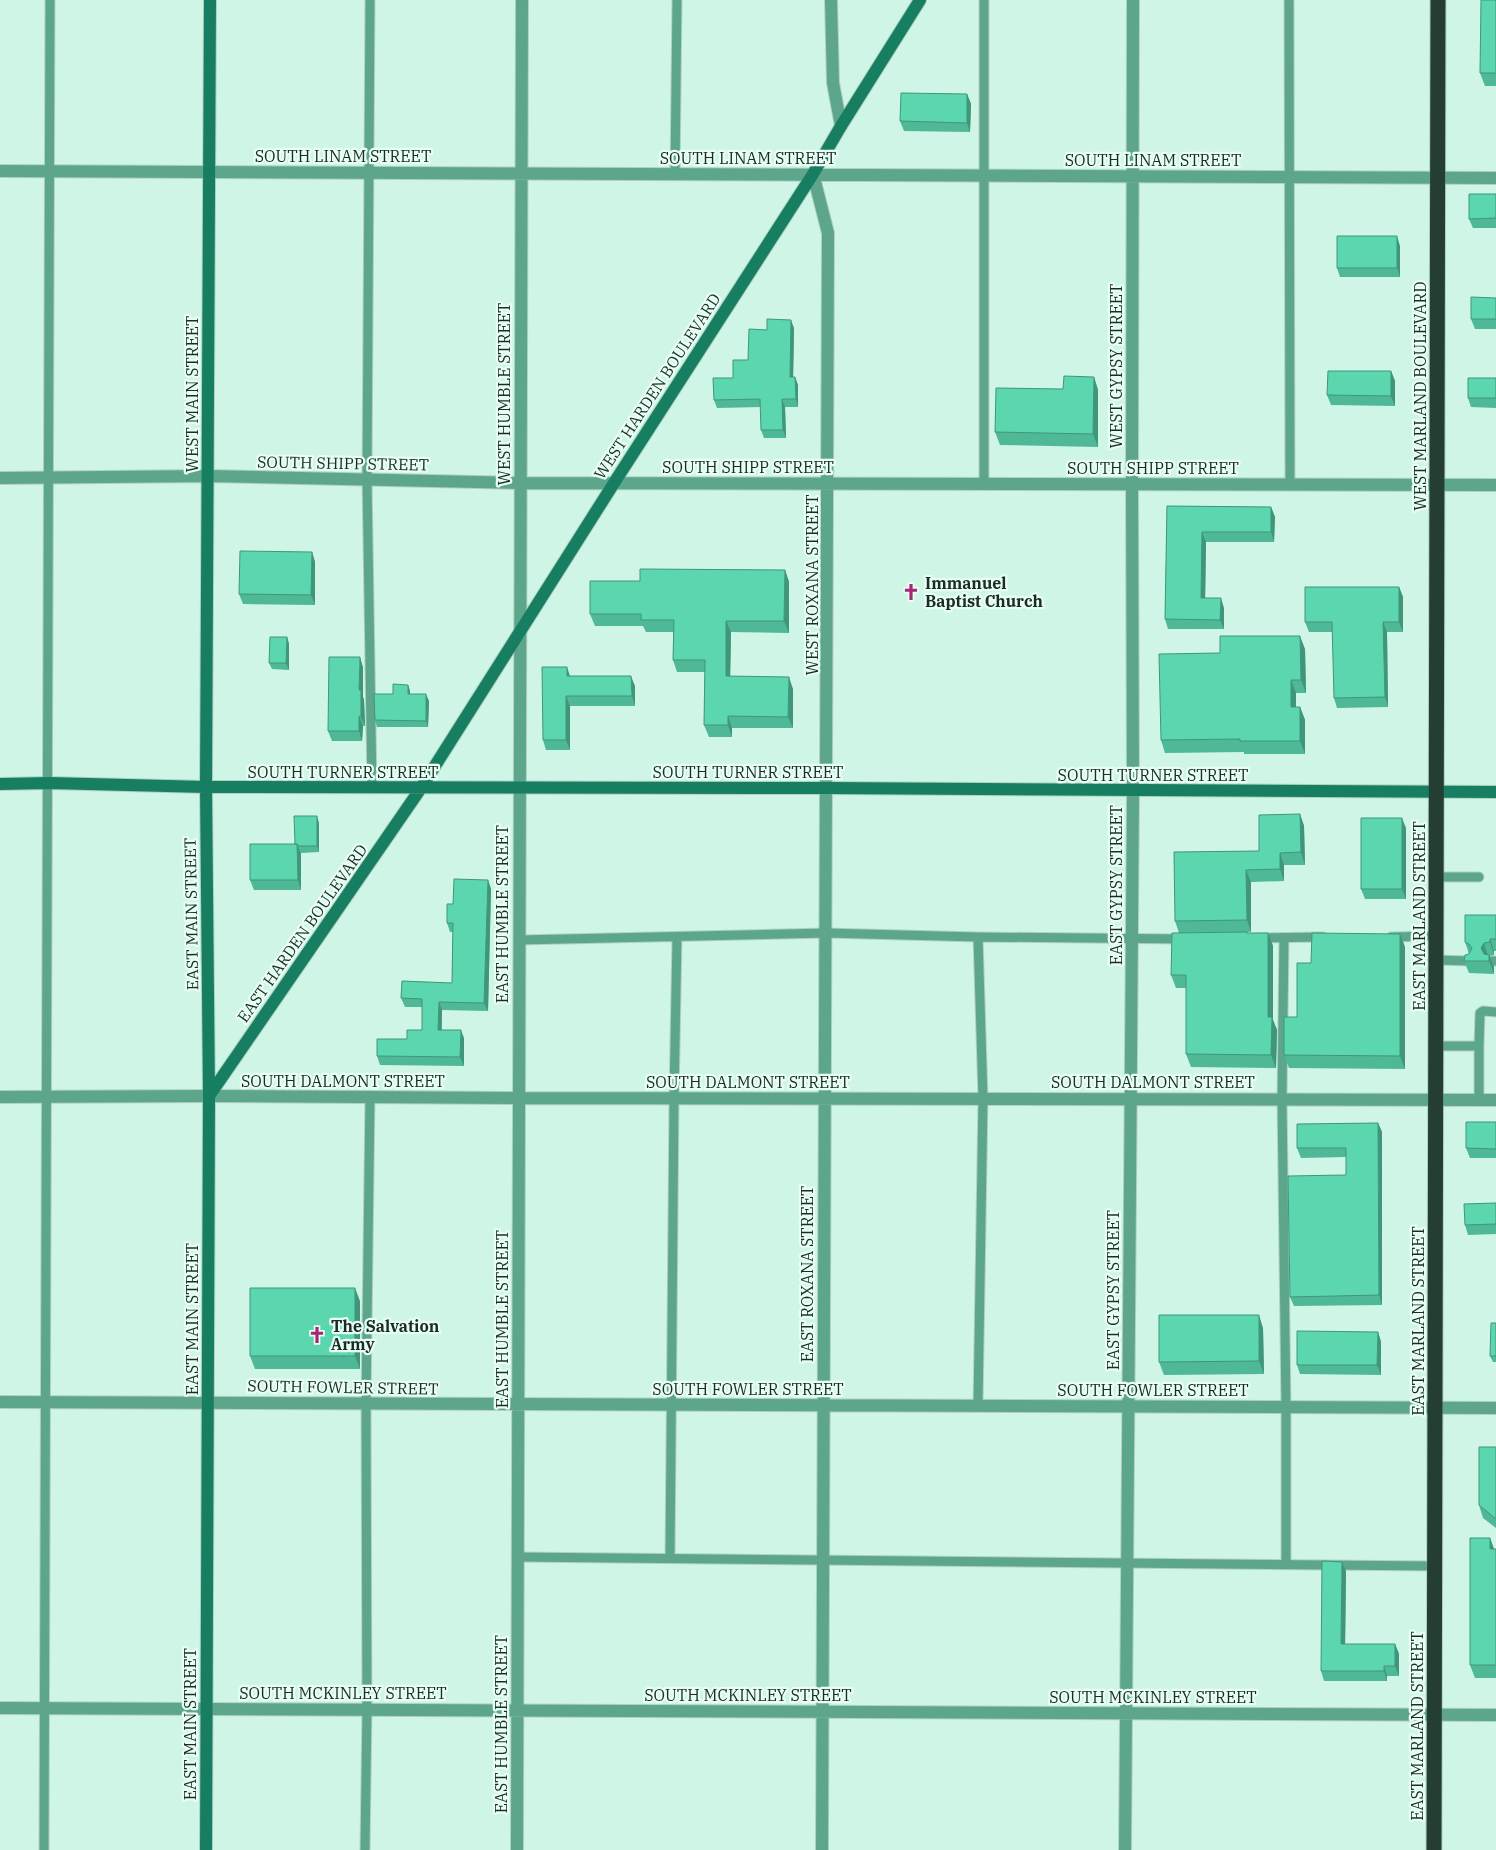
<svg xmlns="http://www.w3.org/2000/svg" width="1496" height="1850" viewBox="0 0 1496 1850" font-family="'IBM Plex Serif',serif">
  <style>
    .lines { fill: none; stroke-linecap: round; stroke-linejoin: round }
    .lane-casing { stroke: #aed1c2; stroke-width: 11 }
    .street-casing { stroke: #aed1c2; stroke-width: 14 }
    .secondary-casing { stroke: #aed1c2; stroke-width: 14 }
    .highway-casing { stroke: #aed1c2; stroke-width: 17 }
    .lane { stroke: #5da68c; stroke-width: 9 }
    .street { stroke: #5da68c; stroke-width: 12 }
    .secondary { stroke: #177e62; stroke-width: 12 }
    .highway { stroke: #243e34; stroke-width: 15 }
    .wall { fill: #4fb896 }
    .shaded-wall { fill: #40967a }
    .building { fill: #5cd6ae; stroke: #40967a }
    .labels { text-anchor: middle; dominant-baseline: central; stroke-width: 4.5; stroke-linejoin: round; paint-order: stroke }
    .street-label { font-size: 16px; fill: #1c2b25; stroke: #e7fef4 }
    .poi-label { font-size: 16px; font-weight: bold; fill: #1c2b25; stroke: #e7fef4; text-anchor: start }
  </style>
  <rect width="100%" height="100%" fill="#cef5e5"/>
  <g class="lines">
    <g class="lane-casing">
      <path id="lane" d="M 370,0 L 367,479 L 372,788
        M 1289,0 L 1290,484
        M 675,174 L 677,0
        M 984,484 L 984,0
        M 1437,877 L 1479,877
        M 978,937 L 983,1098 L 978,1406
        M 1391,937 L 1437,936
        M 1259,938 L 1323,937
        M 1284,938 L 1282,1099 L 1286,1407 L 1286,1564
        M 519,940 L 826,933 L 978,937 L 1183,939
        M 1437,960 L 1470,961
        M 1492,961 L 1496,961
        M 1436,1046 L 1479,1046 L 1479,1100
        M 1479,1046 L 1480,1013 L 1483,1011 L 1496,1012
        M 517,1557 L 1435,1566
        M 670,1558 L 674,1098 L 677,937
        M 44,1850 L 50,0
        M 365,1850 L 367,1709 L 366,1403 L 370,1097"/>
    </g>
    <g class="street-casing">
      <path id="street" d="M 831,0 L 833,83 L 841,126
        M 0,171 L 1496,178
        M 813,174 L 828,233 L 822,1850
        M 0,478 L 208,476 L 520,483 L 1496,485
        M 0,1097 L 209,1096 L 518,1098 L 1496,1100
        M 0,1402 L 1496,1408
        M 0,1708 L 1496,1715
        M 517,1850 L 522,0
        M 1125,1850 L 1133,791 L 1132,484 L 1133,0"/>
    </g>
    <g class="secondary-casing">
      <path id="secondary" d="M 0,784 L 49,783 L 206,787 L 827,788 L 1496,792
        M 209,1096 L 421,788 L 614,483 L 813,174 L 841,126 L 920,0
        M 206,1850 L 209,1096 L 206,787 L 210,0"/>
    </g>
    <g class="highway-casing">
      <path id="highway" d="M 1434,1850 L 1438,0"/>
    </g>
    <use href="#lane" class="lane"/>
    <use href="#street" class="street"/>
    <use href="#secondary" class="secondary"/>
    <use href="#highway" class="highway"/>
  </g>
  <path class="wall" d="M 1496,0 L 1496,86 L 1485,86 L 1480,73 Z
    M 967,94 L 971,104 L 970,132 L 904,131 L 900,121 Z
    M 1496,194 L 1496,228 L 1473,228 L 1469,219 Z
    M 1400,246 L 1400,277 L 1340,277 L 1337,268 Z
    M 1496,298 L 1496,329 L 1475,329 L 1471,319 Z
    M 794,328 L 793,377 L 795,377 L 798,385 L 798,407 L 785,407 L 786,438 L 764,438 L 761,430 L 761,407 L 717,408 L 714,400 L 748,360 L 767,330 Z
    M 1391,371 L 1395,381 L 1395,406 L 1331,405 L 1327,395 Z
    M 1094,377 L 1098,390 L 1098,447 L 1000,445 L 995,432 L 1063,389 Z
    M 1496,378 L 1496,408 L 1471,407 L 1468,398 Z
    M 1167,506 L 1271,507 L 1275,517 L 1274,542 L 1206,542 L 1205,598 L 1224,608 L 1224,629 L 1168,629 L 1165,619 Z
    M 312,552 L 315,562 L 315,605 L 243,604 L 239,594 Z
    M 785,570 L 789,582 L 789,633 L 731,632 L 730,676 L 793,689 L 793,728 L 732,728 L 732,737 L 709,737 L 704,725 L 705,672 L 677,672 L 673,660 L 673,632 L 646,632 L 643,626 L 595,626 L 590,614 L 640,581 Z
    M 1399,587 L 1403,597 L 1403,632 L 1387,632 L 1388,707 L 1337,708 L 1334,698 L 1333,632 L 1309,632 L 1305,622 Z
    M 287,637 L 289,644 L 289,670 L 272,669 L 269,663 Z
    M 1305,649 L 1306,693 L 1296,693 L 1296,707 L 1300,707 L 1305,720 L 1305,754 L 1244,754 L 1244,752 L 1165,753 L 1161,740 L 1220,653 Z
    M 363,667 L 363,697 L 364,700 L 365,726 L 363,726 L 362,741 L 332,741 L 328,731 Z
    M 570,676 L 635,686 L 635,706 L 570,706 L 570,750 L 546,750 L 543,740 Z
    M 408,685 L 410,691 L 410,694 L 429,701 L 428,727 L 377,727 L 375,720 L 393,694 Z
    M 1300,814 L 1304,826 L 1305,865 L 1284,865 L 1284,881 L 1251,882 L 1251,932 L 1247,932 L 1248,933 L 1268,933 L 1273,946 L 1273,1020 L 1277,1030 L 1276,1068 L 1191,1067 L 1186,1054 L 1186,988 L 1176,988 L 1171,975 L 1179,933 L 1175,921 L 1259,851 Z
    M 319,823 L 319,852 L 301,853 L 301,890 L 254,890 L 250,880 Z
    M 1406,828 L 1406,899 L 1365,899 L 1361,889 Z
    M 488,880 L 491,889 L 488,1011 L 442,1010 L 442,1030 L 464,1038 L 464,1066 L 380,1065 L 377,1056 L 422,1030 L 422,1007 L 405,1007 L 401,998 L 452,983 L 453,932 L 450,932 L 447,923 L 453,904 Z
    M 1496,915 L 1496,951 L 1494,951 L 1494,955 L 1490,956 L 1494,967 L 1494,974 L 1469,973 L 1464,961 L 1469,954 L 1465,942 Z
    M 1400,934 L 1405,947 L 1405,1069 L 1289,1068 L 1284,1055 L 1297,1017 L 1311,963 Z
    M 1496,1122 L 1496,1158 L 1470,1158 L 1466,1148 Z
    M 1378,1123 L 1382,1132 L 1382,1305 L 1294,1306 L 1290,1297 L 1346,1175 L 1346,1157 L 1301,1158 L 1297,1148 Z
    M 1496,1203 L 1496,1234 L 1468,1235 L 1465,1225 Z
    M 360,1301 L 360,1369 L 255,1369 L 250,1356 Z
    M 1496,1323 L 1496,1362 L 1493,1362 L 1490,1356 Z
    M 1263,1328 L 1264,1374 L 1164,1375 L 1159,1362 Z
    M 1378,1332 L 1381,1342 L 1381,1375 L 1300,1374 L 1297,1365 Z
    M 1496,1447 L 1496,1528 L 1483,1518 L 1479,1505 Z
    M 1490,1538 L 1494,1549 L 1496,1549 L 1496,1678 L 1475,1678 L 1470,1665 Z
    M 1346,1571 L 1345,1644 L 1395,1644 L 1399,1654 L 1399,1676 L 1387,1676 L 1387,1681 L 1324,1681 L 1321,1671 Z"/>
  <path class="shaded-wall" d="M 967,94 L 971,104 L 970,132 L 967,123 Z
    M 1397,236 L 1400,246 L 1400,277 L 1397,268 Z
    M 791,320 L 794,328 L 793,385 L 790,377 Z
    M 1391,371 L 1395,381 L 1395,406 L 1391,396 Z
    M 795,377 L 798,385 L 798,407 L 796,399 Z
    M 1094,377 L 1098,390 L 1098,447 L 1093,434 Z
    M 782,399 L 785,407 L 786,438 L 783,430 Z
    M 1271,507 L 1275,517 L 1274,542 L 1271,532 Z
    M 1202,532 L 1206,542 L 1205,608 L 1201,598 Z
    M 312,552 L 315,562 L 315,605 L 311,595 Z
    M 785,570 L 789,582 L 789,633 L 784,621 Z
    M 1399,587 L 1403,597 L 1403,632 L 1399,622 Z
    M 1221,598 L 1224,608 L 1224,629 L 1220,620 Z
    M 726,621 L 731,632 L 730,688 L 726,676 Z
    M 1383,622 L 1387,632 L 1388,707 L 1385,697 Z
    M 1300,636 L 1305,649 L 1306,693 L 1301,680 Z
    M 287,637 L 289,644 L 289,670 L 286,663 Z
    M 360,657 L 363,667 L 363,697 L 364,700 L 365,726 L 361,717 L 359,690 Z
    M 567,667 L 570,676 L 567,676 Z
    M 631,676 L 635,686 L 635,706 L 632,696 Z
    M 789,677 L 793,689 L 793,728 L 788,717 Z
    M 1291,680 L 1296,693 L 1296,720 L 1291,707 Z
    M 408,685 L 410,691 L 410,700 L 408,694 Z
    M 426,694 L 429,701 L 428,727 L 426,721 Z
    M 566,696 L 570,706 L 570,750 L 566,740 Z
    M 1300,707 L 1305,720 L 1305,754 L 1300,741 Z
    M 359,716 L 363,726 L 362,741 L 359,731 Z
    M 728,716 L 732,728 L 732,737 L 728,725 Z
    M 1300,814 L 1304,826 L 1305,865 L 1301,852 Z
    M 317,816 L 319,823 L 319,852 L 317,846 Z
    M 1402,818 L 1406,828 L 1406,899 L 1402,889 Z
    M 297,844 L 301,854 L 301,890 L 298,880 Z
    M 1280,853 L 1284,865 L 1284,881 L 1280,869 Z
    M 1246,870 L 1251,882 L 1251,932 L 1247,920 Z
    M 488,880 L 491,889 L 488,1011 L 484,1003 Z
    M 1268,933 L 1273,946 L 1273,1020 L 1277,1030 L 1276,1068 L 1271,1055 L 1268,1017 Z
    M 1400,934 L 1405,947 L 1405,1069 L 1400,1056 Z
    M 1490,939 L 1494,951 L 1494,955 L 1490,942 Z
    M 1484,943 L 1488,956 L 1486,961 L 1481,948 Z
    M 1489,955 L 1494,967 L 1494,974 L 1489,961 Z
    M 439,1002 L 442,1010 L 441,1038 L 438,1030 Z
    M 461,1030 L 464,1038 L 464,1066 L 460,1057 Z
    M 1378,1123 L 1382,1132 L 1382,1305 L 1379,1295 Z
    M 355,1288 L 360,1301 L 360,1369 L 355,1356 Z
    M 1259,1315 L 1263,1328 L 1264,1374 L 1259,1361 Z
    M 1378,1332 L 1381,1342 L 1381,1375 L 1377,1365 Z
    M 1490,1538 L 1495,1552 L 1490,1549 Z
    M 1342,1562 L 1346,1571 L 1345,1654 L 1341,1644 Z
    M 1395,1644 L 1399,1654 L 1399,1676 L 1395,1666 Z
    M 1384,1666 L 1387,1676 L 1387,1681 L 1384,1671 Z"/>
  <path class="building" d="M 1481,0 L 1496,0 L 1496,73 L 1480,73 Z
    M 901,93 L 967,94 L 967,123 L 900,121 Z
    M 1469,194 L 1496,194 L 1496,218 L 1469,219 Z
    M 1337,236 L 1397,236 L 1397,268 L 1337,268 Z
    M 1471,297 L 1496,298 L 1496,319 L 1471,319 Z
    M 767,319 L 791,320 L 790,377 L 795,377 L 796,399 L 782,399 L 783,430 L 761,430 L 760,399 L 714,400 L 713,378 L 733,378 L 733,360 L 748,360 L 749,329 L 767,330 Z
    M 1328,371 L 1391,371 L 1391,396 L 1327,395 Z
    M 1064,376 L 1094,377 L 1093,434 L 995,432 L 996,388 L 1063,389 Z
    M 1468,378 L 1496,378 L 1496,398 L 1468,398 Z
    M 1167,506 L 1271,507 L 1271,532 L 1202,532 L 1201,598 L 1221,598 L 1220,620 L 1165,619 Z
    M 240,551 L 312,552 L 311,595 L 239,594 Z
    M 640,569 L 785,570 L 784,621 L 726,621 L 726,676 L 789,677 L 788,717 L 728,716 L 728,725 L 704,725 L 705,660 L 673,660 L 674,620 L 641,620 L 641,614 L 590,614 L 590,581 L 640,581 Z
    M 1305,587 L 1399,587 L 1399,622 L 1383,622 L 1385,697 L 1334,698 L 1332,622 L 1305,622 Z
    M 1220,636 L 1300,636 L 1301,680 L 1291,680 L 1291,707 L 1300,707 L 1300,741 L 1240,741 L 1240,739 L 1161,740 L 1159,654 L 1220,653 Z
    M 270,637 L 287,637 L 286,663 L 269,663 Z
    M 329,657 L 360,657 L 359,690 L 361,690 L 361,717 L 359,716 L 359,731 L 328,731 Z
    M 542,667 L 567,667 L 567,676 L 631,676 L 632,696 L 566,696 L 566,740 L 543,740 Z
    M 393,684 L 408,685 L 408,694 L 426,694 L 426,721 L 375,720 L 374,694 L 393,694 Z
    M 1300,814 L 1301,852 L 1280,853 L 1280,869 L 1246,870 L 1247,920 L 1175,921 L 1174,852 L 1259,851 L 1259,815 Z
    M 294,816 L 317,816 L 317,846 L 298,846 L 297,844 L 295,844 Z
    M 1361,818 L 1402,818 L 1402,889 L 1361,889 Z
    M 250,844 L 297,844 L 298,880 L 250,880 Z
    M 454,879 L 488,880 L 484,1003 L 439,1002 L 438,1030 L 461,1030 L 460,1057 L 377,1056 L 377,1039 L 407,1039 L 407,1030 L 422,1030 L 422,999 L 401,998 L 402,981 L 452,983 L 453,923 L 447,923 L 447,904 L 453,904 Z
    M 1465,915 L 1496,915 L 1496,939 L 1490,939 L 1490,942 L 1484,943 L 1481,948 L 1484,954 L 1489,955 L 1489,961 L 1464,961 L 1465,955 L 1469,954 L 1472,948 L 1469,944 L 1465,942 Z
    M 1247,932 L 1247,933 L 1268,933 L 1268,1017 L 1272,1017 L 1271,1055 L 1186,1054 L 1186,975 L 1171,975 L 1172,933 Z
    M 1312,933 L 1400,934 L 1400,1056 L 1284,1055 L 1284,1017 L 1297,1017 L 1297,963 L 1311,963 Z
    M 1466,1122 L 1496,1122 L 1496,1149 L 1466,1148 Z
    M 1378,1123 L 1379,1295 L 1290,1297 L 1288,1176 L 1346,1175 L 1346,1148 L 1297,1148 L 1297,1124 Z
    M 1496,1203 L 1496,1224 L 1465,1225 L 1464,1204 Z
    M 250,1288 L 355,1288 L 355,1356 L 250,1356 Z
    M 1159,1315 L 1259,1315 L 1259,1361 L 1159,1362 Z
    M 1491,1323 L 1496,1323 L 1496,1356 L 1490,1356 Z
    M 1297,1331 L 1378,1332 L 1377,1365 L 1297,1365 Z
    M 1479,1447 L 1496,1447 L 1496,1519 L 1479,1505 Z
    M 1470,1538 L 1490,1538 L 1490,1549 L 1496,1549 L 1496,1665 L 1470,1665 Z
    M 1322,1561 L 1342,1562 L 1341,1644 L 1395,1644 L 1395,1666 L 1384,1666 L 1384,1671 L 1321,1671 Z"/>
  <defs>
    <g id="church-bare" transform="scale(1.35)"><path d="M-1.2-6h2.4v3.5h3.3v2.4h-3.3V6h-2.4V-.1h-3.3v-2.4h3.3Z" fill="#a82775" stroke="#e7fef4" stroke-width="2.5" paint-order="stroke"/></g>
  </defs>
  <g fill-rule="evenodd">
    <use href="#church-bare" x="911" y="592"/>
    <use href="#church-bare" x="317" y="1335"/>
  </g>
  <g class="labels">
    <g class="street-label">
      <text x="343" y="156">SOUTH LINAM STREET</text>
      <text x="748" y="158">SOUTH LINAM STREET</text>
      <text x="1153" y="160">SOUTH LINAM STREET</text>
      <text transform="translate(1116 366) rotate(-90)">WEST GYPSY STREET</text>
      <text transform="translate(657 386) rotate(-57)">WEST HARDEN BOULEVARD</text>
      <text transform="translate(192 394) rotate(-90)">WEST MAIN STREET</text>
      <text transform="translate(504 394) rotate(-90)">WEST HUMBLE STREET</text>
      <text transform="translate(1420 396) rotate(-90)">WEST MARLAND BOULEVARD</text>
      <text transform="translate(343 463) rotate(1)">SOUTH SHIPP STREET</text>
      <text x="748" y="467">SOUTH SHIPP STREET</text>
      <text x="1153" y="468">SOUTH SHIPP STREET</text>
      <text transform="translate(812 585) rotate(-90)">WEST ROXANA STREET</text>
      <text x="343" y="772">SOUTH TURNER STREET</text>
      <text x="748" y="772">SOUTH TURNER STREET</text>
      <text x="1153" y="775">SOUTH TURNER STREET</text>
      <text transform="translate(1116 885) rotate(-90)">EAST GYPSY STREET</text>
      <text transform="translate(191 914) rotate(-91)">EAST MAIN STREET</text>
      <text transform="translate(502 914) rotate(-90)">EAST HUMBLE STREET</text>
      <text transform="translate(1419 916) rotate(-90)">EAST MARLAND STREET</text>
      <text transform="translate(302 933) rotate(-55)">EAST HARDEN BOULEVARD</text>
      <text x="343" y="1081">SOUTH DALMONT STREET</text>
      <text x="748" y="1082">SOUTH DALMONT STREET</text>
      <text x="1153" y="1082">SOUTH DALMONT STREET</text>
      <text transform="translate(807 1274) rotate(-90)">EAST ROXANA STREET</text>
      <text transform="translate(1113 1290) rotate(-90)">EAST GYPSY STREET</text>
      <text transform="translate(192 1319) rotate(-90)">EAST MAIN STREET</text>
      <text transform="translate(502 1319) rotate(-90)">EAST HUMBLE STREET</text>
      <text transform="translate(1418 1321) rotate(-90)">EAST MARLAND STREET</text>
      <text transform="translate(343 1387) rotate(1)">SOUTH FOWLER STREET</text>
      <text x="748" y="1389">SOUTH FOWLER STREET</text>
      <text x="1153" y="1390">SOUTH FOWLER STREET</text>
      <text x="343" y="1693">SOUTH MCKINLEY STREET</text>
      <text x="748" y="1695">SOUTH MCKINLEY STREET</text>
      <text x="1153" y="1697">SOUTH MCKINLEY STREET</text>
      <text transform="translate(190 1724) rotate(-90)">EAST MAIN STREET</text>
      <text transform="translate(501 1724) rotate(-90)">EAST HUMBLE STREET</text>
      <text transform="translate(1417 1726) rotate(-90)">EAST MARLAND STREET</text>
    </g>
    <g class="poi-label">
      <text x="925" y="583">Immanuel<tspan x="925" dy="18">Baptist Church</tspan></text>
      <text x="331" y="1326">The Salvation<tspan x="331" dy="18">Army</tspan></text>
    </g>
  </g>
</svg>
